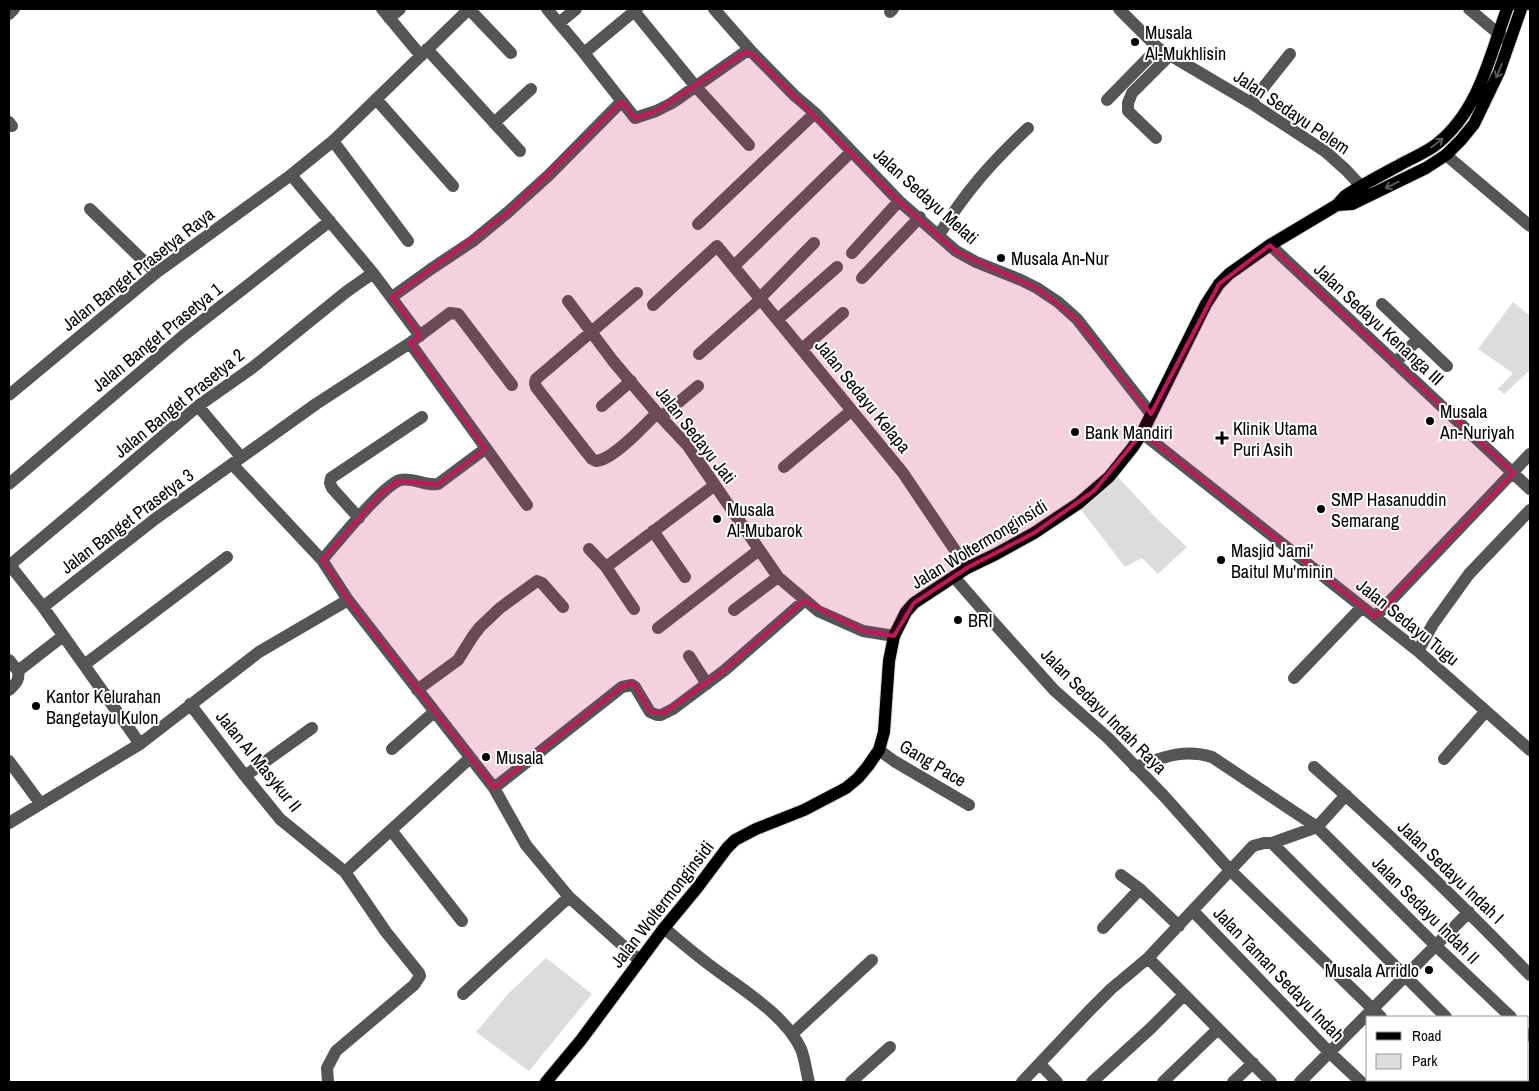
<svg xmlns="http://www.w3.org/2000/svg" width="1539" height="1091" viewBox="0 0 1539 1091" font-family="'Archivo Narrow',sans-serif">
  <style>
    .green { fill: #dcdcdc }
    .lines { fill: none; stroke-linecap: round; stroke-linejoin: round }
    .major-casing { stroke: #dbdbdb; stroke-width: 14 }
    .minor { stroke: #555; stroke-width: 12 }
    .major { stroke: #000; stroke-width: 12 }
    .oneway { stroke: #595959 }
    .marked { fill: #c2185b; fill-opacity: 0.2; stroke: #c2185b; stroke-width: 4; stroke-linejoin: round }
    .poi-dot { fill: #000; stroke: #fff; stroke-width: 2 }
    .labels { text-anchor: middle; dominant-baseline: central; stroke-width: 4; stroke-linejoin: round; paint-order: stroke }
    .poi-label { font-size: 18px; fill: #000; stroke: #fff; text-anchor: start }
    .street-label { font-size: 18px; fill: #000; stroke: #fff }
  </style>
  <rect width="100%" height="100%" fill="#fff"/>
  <path class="green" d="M 1513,302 L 1530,316 L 1530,370 L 1504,394 L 1498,389 L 1513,373 L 1478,349 Z
    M 1117,476 L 1156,518 L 1187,547 L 1158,574 L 1142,558 L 1125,567 L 1079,507 Z
    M 546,958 L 592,994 L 529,1071 L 476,1032 L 508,994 Z"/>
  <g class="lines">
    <g class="major-casing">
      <path id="major" d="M 1337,205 L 1352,204 L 1426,168 L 1446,155 L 1461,140 L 1474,124 L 1499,72 L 1521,9
        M 546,1082 L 581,1040 L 664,928 L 697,888 L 727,848 L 735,840 L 756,829 L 804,810 L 846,788 L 858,778 L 868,766 L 879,750 L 884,732 L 889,661 L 894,636 L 906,612 L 914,603 L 967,568 L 996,554 L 1034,533 L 1079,503 L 1109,477 L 1133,447 L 1142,433 L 1206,304 L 1219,284 L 1229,274 L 1270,245 L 1337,205 L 1345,196 C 1365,183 1385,173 1405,162 C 1416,156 1429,151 1438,143 C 1479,110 1490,55 1507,9"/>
    </g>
    <path class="minor" d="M 382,9 L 421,56
      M 469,9 L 511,53
      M 547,9 L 584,53 L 635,118 L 656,111 L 672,103 L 745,52 L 751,51 L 794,95 L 815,113 L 899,201 L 956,251 L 976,262 L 1021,280 L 1037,288 L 1058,302 L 1077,319 L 1151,414
      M 714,9 L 751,51
      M 1119,9 L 1158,48 L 1251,103 L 1326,152 L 1346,170 L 1361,186 L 1365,195
      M 1469,9 L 1506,40
      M 634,11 L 696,87 L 749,145
      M 890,12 L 893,9
      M 9,14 L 14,9
      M 389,18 L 400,9
      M 559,23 L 576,9
      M 427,49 L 520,151
      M 584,53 L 637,9
      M 376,99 L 453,186
      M 1107,100 L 1158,48
      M 1251,103 L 1290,54
      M 9,122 L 12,126
      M 494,123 L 531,89
      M 1156,138 L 1128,111 L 1128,103 L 1132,93 L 1170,55
      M 333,141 L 408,241
      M 1446,155 L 1530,226
      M 90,209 L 156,273
      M 698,224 L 815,113
      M 939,235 C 965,192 992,162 1028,128
      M 1270,245 L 1530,489
      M 852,253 L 899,201
      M 734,266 L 851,152
      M 862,278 L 920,217
      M 637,293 L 536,379 L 535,383 L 536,387 L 584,449 L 592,459 L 596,461 C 613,460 644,426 657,413
      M 392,297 L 431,269 L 473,241 L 507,213 L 549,175 L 622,101
      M 568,301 L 613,361 L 657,413 L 688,446 L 778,577 L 818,611 L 863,631 L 894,636
      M 1382,304 L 1447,366
      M 653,305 L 717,246 L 903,473 L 967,568
      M 778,319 L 837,267
      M 420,336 L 373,273 L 291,175 L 333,141 L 469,9
      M 410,343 L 527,505
      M 802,349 L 843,313
      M 699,354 L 760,300 L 762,296 L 814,243
      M 1395,363 L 1418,339
      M 9,395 L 156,273 L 291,175
      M 198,406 L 241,457
      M 602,406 L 631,381
      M 661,417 L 698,386
      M 1142,433 L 1418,651 L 1530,750
      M 232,464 L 322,560 L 348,600 L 494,788 L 526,845 L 569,897 L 640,961
      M 784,467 L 851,411
      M 9,484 L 184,335 L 330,221
      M 359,518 L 332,488 L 330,483 L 331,478 L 422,417
      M 653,531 L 685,577
      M 589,549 L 606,567 L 634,609
      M 322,560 C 338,542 381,487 400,480 C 413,477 425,486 438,484 L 485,449
      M 9,564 L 43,607 L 140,744
      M 10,565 L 84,503 L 198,406 L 252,368 L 346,292 L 373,273
      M 606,567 L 715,485
      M 954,577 L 994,623 L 1054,690 L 1108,738 L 1164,796 L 1230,870 L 1381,1017
      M 43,607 L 155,519 L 316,404 L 410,343 L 450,313 L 458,314 L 512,385
      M 734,610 L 778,577
      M 1375,617 L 1530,454
      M 658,628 L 759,550
      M 1418,651 L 1433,624 L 1469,574 L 1530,510
      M 689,656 L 707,684
      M 9,660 L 18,671
      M 84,665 L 227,557
      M 18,671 L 63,636
      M 1294,678 L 1362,607
      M 9,690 C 15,684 20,681 18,671
      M 417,690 L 458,660 L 473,636 L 480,627 L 500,608 L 537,581 L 542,583 L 563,607
      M 190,704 L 245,776 L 280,819 L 345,872 L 386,932 L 419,973 L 420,976 L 414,985 L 336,1051 L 327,1068 L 328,1082
      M 392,749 L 434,712
      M 879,750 L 894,761 L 969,805
      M 1444,759 L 1486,711
      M 9,761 L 40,803
      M 1135,767 C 1162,758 1183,748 1212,757 L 1317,827 L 1435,945 L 1511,1017
      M 1314,767 C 1389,833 1461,904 1530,975
      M 245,776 L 312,728
      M 494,788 L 622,687 L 632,685 L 635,687 L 650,712 L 657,715 L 661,715 L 673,709 L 725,670 L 804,601
      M 9,823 L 140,744 L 259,652 L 348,600
      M 391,830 L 462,921
      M 1272,843 L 1446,1017
      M 345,872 L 470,758
      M 1121,875 L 1140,889 L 1179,926
      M 1193,911 L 1329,1052 L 1361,1082
      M 664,928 C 681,942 697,956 715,969 C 743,990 786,1016 801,1049 C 805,1059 806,1071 809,1082
      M 1103,928 L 1140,889
      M 1148,958 L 1271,1082
      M 463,994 L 569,897
      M 792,1034 L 872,960
      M 1528,1034 L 1530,1036
      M 1040,1064 L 1057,1082
      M 1442,1080 L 1445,1082
      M 1508,1080 L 1511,1082
      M 851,1082 L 890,1047
      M 1022,1082 L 1089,1011 L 1111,989 L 1148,958 L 1253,846 L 1264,843 L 1272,843 L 1317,827 L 1346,795
      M 1092,1082 L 1151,1028 L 1184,995
      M 1163,1082 L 1218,1029
      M 1233,1082 L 1253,1063
      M 1300,1082 L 1469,912"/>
    <use href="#major" class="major"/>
  </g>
  <defs><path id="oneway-shaft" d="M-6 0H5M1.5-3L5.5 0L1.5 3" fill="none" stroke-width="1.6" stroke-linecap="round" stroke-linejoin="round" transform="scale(1.25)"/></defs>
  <g class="oneway">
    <use href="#oneway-shaft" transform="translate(1499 71) rotate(112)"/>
    <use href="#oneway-shaft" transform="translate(1437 143) rotate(-37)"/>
    <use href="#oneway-shaft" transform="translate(1392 185) rotate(154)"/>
  </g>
  <path class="marked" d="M 745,52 L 754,55 L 899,201 L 956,251 L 1037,288 L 1077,319 L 1151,414 L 1219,284 L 1270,245 L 1514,473 L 1375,617 L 1142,433 L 1094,491 L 1034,533 L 967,568 L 914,603 L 894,636 L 863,631 L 804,601 L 725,670 L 664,713 L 650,712 L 633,683 L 622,687 L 494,788 L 348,600 L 322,560 L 382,492 L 398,481 L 438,484 L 485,449 L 410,343 L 420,336 L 392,297 L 507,213 L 622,101 L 635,118 L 656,111 Z"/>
  <g class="poi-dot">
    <circle cx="1135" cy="42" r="5"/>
    <circle cx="1001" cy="258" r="5"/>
    <circle cx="1430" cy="421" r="5"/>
    <circle cx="1075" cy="432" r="5"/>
    <path d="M1219.5 430.5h5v5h5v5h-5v5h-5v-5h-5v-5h5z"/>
    <circle cx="1321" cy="509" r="5"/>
    <circle cx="717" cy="519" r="5"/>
    <circle cx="1221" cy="560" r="5"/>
    <circle cx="958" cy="620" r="5"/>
    <circle cx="36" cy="706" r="5"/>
    <circle cx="486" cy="757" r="5"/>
    <circle cx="1429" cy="970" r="5"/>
  </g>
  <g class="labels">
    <g class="poi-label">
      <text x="1145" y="32">Musala<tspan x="1145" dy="21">Al-Mukhlisin</tspan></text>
      <text x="1011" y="258">Musala An-Nur</text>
      <text x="1440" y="411">Musala<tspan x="1440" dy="21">An-Nuriyah</tspan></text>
      <text x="1233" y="428">Klinik Utama<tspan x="1233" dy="21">Puri Asih</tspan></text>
      <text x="1085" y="432">Bank Mandiri</text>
      <text x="1331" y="499">SMP Hasanuddin<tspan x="1331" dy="21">Semarang</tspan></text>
      <text x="727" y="509">Musala<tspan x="727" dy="21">Al-Mubarok</tspan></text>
      <text x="1231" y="550">Masjid Jami'<tspan x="1231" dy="21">Baitul Mu'minin</tspan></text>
      <text x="968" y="620">BRI</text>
      <text x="46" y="696">Kantor Kelurahan<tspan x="46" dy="21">Bangetayu Kulon</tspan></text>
      <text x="496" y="757">Musala</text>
      <text x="1419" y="970" text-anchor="end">Musala Arridlo</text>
    </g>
    <g class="street-label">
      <text transform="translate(1292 112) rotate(34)">Jalan Sedayu Pelem</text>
      <text transform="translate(926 196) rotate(42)">Jalan Sedayu Melati</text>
      <text transform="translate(138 269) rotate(-38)">Jalan Banget Prasetya Raya</text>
      <text transform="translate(1379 324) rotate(43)">Jalan Sedayu Kenanga III</text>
      <text transform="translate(157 337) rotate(-39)">Jalan Banget Prasetya 1</text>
      <text transform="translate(863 396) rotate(51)">Jalan Sedayu Kelapa</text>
      <text transform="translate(179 403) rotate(-39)">Jalan Banget Prasetya 2</text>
      <text transform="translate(696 435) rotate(52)">Jalan Sedayu Jati</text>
      <text transform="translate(127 521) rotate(-37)">Jalan Banget Prasetya 3</text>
      <text transform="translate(979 544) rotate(-31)">Jalan Woltermonginsidi</text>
      <text transform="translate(1408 622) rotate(39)">Jalan Sedayu Tugu</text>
      <text transform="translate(1104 711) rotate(45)">Jalan Sedayu Indah Raya</text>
      <text transform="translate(259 761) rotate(51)">Jalan Al Masykur II</text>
      <text transform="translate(933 763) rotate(31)">Gang Pace</text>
      <text transform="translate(1451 872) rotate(44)">Jalan Sedayu Indah I</text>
      <text transform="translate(662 904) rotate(-52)">Jalan Woltermonginsidi</text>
      <text transform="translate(1426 910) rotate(45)">Jalan Sedayu Indah II</text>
      <text transform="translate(1279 974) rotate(46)">Jalan Taman Sedayu Indah</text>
    </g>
  </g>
  <rect width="1539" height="1091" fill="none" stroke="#000000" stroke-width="20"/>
  <rect x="1366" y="1016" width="162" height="65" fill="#ffffff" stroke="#999999"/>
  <rect x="1376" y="1032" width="25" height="8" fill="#000000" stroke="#999999"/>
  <text x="1412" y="1041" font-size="15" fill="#000000">Road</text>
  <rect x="1376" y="1054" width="25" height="15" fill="#dcdcdc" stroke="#999999"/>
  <text x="1412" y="1066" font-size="15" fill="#000000">Park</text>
</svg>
